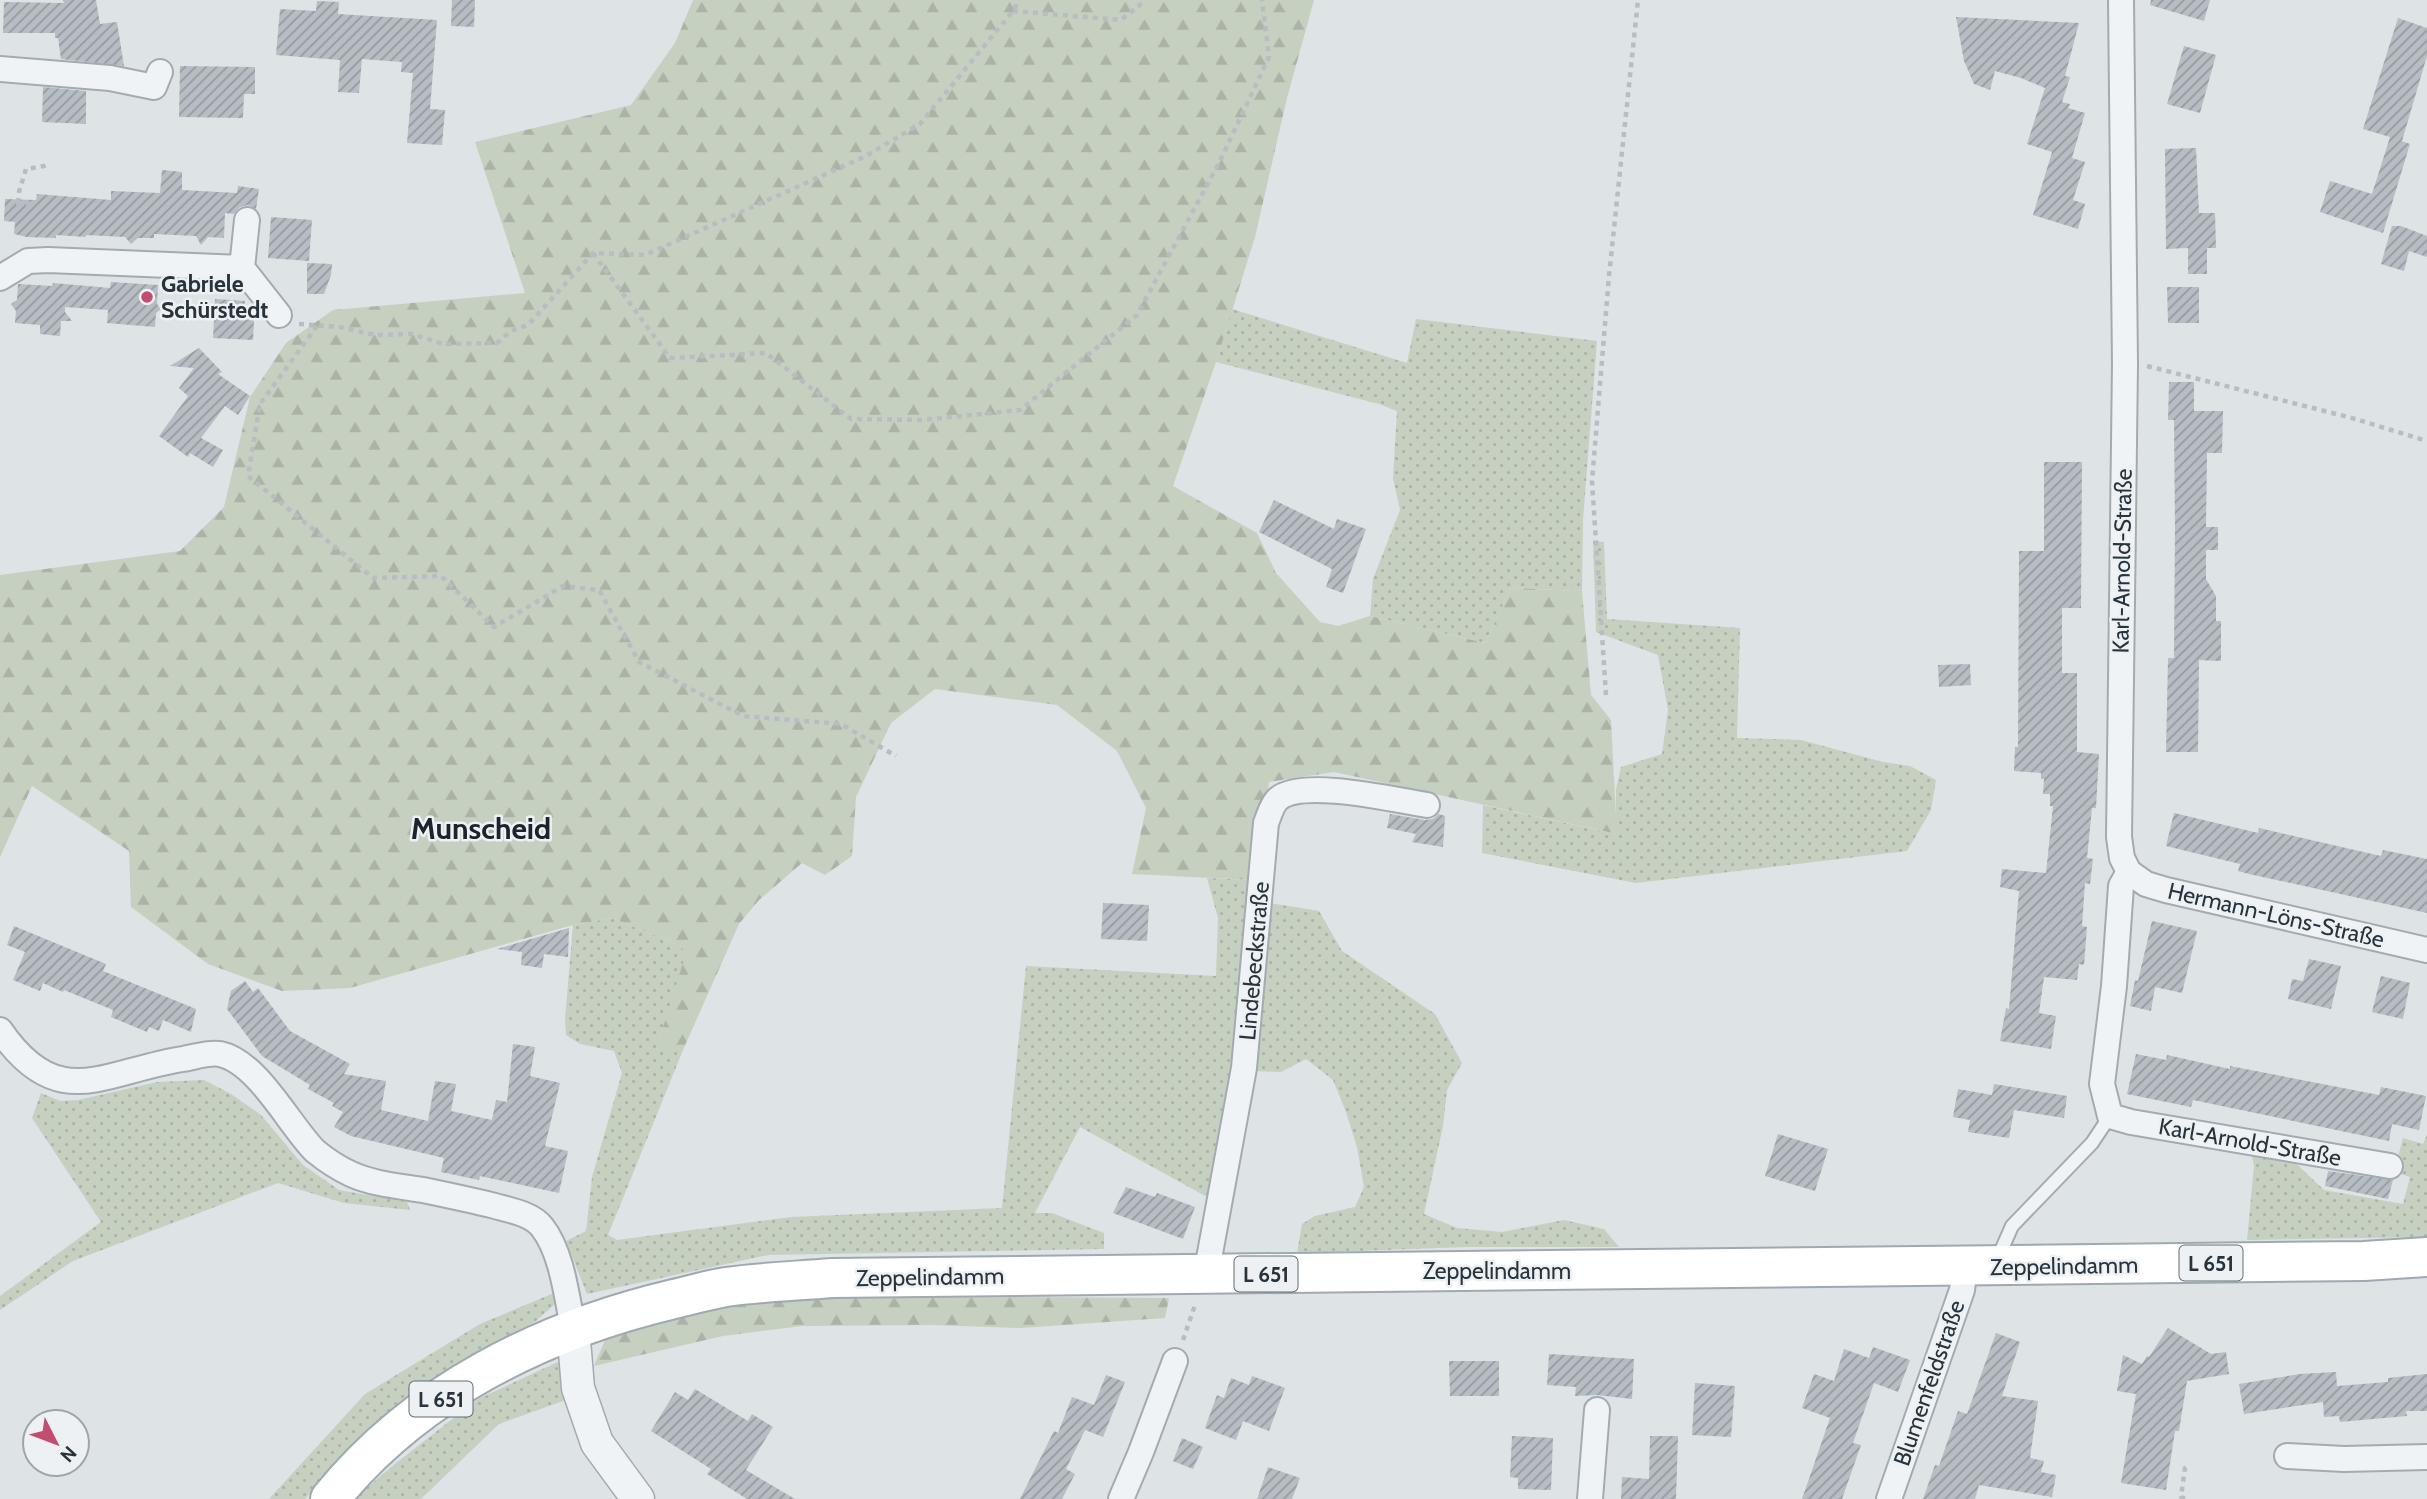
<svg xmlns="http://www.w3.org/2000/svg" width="2427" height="1499" viewBox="0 0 2427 1499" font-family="Cabin,sans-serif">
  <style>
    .grass { fill: url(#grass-dots) }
    .forest { fill: url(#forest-firs) }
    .building { fill: url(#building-hatch) }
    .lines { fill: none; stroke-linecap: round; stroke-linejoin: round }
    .service-casing { stroke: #a4abb0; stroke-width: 16 }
    .minor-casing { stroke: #a4abb0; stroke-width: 28 }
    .tertiary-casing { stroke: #a4abb0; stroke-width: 35 }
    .primary-casing { stroke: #9ea9b1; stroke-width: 42 }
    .path { stroke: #b8bdc1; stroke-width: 4.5; stroke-dasharray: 5 5; stroke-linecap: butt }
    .service { stroke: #f0f3f5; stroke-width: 12 }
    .minor { stroke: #f0f3f5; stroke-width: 24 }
    .tertiary { stroke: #f0f3f5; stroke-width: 32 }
    .primary { stroke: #fff; stroke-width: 38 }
    .poi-dot { fill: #c34c71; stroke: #edf1f4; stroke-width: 2.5 }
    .labels { text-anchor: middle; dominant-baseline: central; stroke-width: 5; stroke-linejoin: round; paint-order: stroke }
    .shield { fill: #edf1f4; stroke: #636c73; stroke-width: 2 }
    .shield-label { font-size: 21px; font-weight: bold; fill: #28333c }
    .poi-label { font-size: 23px; font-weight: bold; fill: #28333c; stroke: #edf1f4; text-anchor: start }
    .street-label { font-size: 23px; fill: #28333c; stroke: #edf1f4 }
    .district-label { font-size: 30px; font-weight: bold; fill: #1b242d; stroke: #edf1f4 }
  </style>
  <defs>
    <pattern id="grass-dots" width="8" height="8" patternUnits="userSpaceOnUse" patternTransform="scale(1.75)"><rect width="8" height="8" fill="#c6d0c0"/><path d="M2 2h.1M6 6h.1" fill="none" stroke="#aab3a6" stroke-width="1.8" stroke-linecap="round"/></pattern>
    <pattern id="forest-firs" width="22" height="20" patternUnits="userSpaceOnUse" patternTransform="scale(1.75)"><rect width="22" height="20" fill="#c6d0c0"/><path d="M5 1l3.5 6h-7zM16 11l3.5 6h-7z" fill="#aab3a6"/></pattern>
    <pattern id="building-hatch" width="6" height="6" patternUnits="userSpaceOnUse" patternTransform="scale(1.75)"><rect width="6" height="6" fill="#b6bdc3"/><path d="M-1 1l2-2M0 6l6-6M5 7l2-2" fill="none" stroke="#949aa0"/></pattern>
  </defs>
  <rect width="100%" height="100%" fill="#dee3e6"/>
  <path class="grass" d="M 1232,309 L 1407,363 L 1416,319 L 1597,341 L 1583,520 L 1582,591 L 1511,588 L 1485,643 L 1370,616 L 1373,579 L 1400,510 L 1393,478 L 1397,411 L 1379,404 L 1216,362 Z
    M 1593,541 L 1604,542 L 1607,619 L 1740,628 L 1737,738 L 1801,740 L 1883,762 L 1910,766 L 1936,780 L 1931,810 L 1907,851 L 1636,883 L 1482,853 L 1483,805 L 1616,834 L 1616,789 L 1621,767 L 1662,754 L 1668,710 L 1658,655 L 1596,632 Z
    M 1207,878 L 1254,880 L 1270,903 L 1319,911 L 1342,951 L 1435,1014 L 1462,1063 L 1447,1090 L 1443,1126 L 1424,1214 L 1457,1228 L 1502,1232 L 1564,1220 L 1604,1229 L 1619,1247 L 1467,1247 L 1297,1253 L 1302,1224 L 1315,1216 L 1355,1207 L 1364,1187 L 1357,1147 L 1346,1112 L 1333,1080 L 1306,1059 L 1281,1072 L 1254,1071 L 1227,1202 L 1207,1197 L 1080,1127 L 1035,1213 L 1052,1213 L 1104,1233 L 1104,1249 L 768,1255 L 587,1294 L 566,1241 L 586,1231 L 592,1177 L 622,1073 L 614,1051 L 580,1044 L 566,1035 L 565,1019 L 573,925 L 612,918 L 679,945 L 687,953 L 656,1050 L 683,1050 L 608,1235 L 617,1240 L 791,1217 L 1002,1208 L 1026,966 L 1216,976 L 1218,918 Z
    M 204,1080 L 231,1094 L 261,1115 L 303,1165 L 339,1190 L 407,1202 L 410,1210 L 344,1203 L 278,1183 L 73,1261 L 0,1310 L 0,1296 L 101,1222 L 32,1118 L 41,1093 L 60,1101 L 78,1100 L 157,1082 Z
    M 2427,1135 L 2427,1237 L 2247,1240 L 2254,1166 L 2250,1147 L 2289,1157 L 2324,1190 L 2403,1204 L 2410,1177 L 2394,1172 L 2403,1138 L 2423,1144 Z
    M 554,1293 L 555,1304 L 536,1321 L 430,1380 L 349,1447 L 305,1499 L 269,1499 L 365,1394 L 480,1324 Z
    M 562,1360 L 566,1400 L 499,1424 L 421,1499 L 354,1499 L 391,1467 L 478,1399 Z"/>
  <path class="forest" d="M 693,0 L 1314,0 L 1287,98 L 1255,237 L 1216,362 L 1173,486 L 1257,533 L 1276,573 L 1320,622 L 1338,626 L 1370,616 L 1485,643 L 1511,588 L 1582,591 L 1591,695 L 1611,720 L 1617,834 L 1334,772 L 1269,782 L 1254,880 L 1132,874 L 1146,808 L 1117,751 L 1057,705 L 935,689 L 891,723 L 856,797 L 852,856 L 825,875 L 802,863 L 759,900 L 739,924 L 683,1050 L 656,1050 L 686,953 L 679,945 L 612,918 L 573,925 L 350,988 L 282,991 L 208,964 L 131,907 L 129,851 L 32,786 L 0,857 L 0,575 L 180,551 L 224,507 L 250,397 L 286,343 L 333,310 L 525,293 L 475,142 L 631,105 L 675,43 Z
    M 1021,1297 L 1169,1298 L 1165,1318 L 1021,1328 L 932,1325 L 802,1326 L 723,1336 L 594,1366 L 605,1340 C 736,1287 882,1299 1021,1297 Z"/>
  <path class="building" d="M 63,0 L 96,0 L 100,24 L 117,22 L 124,66 L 61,59 L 58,38 L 55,38 L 55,33 L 3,33 L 4,2 L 64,3 Z
    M 452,0 L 475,0 L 474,27 L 451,26 Z
    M 2151,0 L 2210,0 L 2204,21 L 2150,5 Z
    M 317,1 L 339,2 L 338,14 L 437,20 L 430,109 L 445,110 L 442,145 L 407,143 L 413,73 L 401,72 L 402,62 L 362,59 L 359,93 L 338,92 L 340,60 L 276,55 L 280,9 L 316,11 Z
    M 1956,17 L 2079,23 L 2065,76 L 2070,77 L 2062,102 L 2070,104 L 2068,108 L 2085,113 L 2072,158 L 2085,162 L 2073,200 L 2085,204 L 2078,229 L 2033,215 L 2052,152 L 2027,144 L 2045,88 L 2021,78 L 1995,71 L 1990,90 L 1974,84 L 1964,61 Z
    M 2398,18 L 2427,28 L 2427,56 L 2402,141 L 2396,139 L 2410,144 L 2383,233 L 2320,212 L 2330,181 L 2372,194 L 2390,137 L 2363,129 Z
    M 2184,46 L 2216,55 L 2200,113 L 2167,104 Z
    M 180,66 L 255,67 L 255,94 L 244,94 L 243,118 L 179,117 Z
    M 43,87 L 86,91 L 86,124 L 42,122 Z
    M 2196,148 L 2199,213 L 2215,213 L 2216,248 L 2207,248 L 2207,274 L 2188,274 L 2188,248 L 2166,249 L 2165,149 Z
    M 162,170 L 182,172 L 182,190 L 237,193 L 238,186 L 259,189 L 256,209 L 248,205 L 240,207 L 234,214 L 225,213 L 224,238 L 208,237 L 201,245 L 196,236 L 154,234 L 154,238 L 138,238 L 131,244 L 125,237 L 86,235 L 86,237 L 56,235 L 56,238 L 27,237 L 14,234 L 15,222 L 4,221 L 5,199 L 36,200 L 37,194 L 111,200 L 111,191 L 160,193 Z
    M 271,217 L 312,220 L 309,261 L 268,258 Z
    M 2392,226 L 2401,226 L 2427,236 L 2427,257 L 2409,251 L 2404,271 L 2381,264 Z
    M 307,263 L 332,264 L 331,275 L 324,294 L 307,294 Z
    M 111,282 L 158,285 L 157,304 L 161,309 L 156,313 L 155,327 L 107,323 L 108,310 L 65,307 L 65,312 L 72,321 L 61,321 L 60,336 L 40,334 L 40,325 L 15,323 L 16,311 L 11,304 L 17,300 L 18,284 L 52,286 L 53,283 L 110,288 Z
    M 2167,287 L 2199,287 L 2199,323 L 2168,323 Z
    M 215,299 L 245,301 L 243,319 L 254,320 L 253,340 L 213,338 Z
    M 199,348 L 222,372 L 218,374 L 250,396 L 238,415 L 225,406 L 201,438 L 223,450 L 213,467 L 190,453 L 188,457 L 159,436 L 188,396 L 179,388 L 194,368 L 170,366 Z
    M 2169,382 L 2194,382 L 2194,411 L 2223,411 L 2222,453 L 2207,453 L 2206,527 L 2218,527 L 2218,550 L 2206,550 L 2206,579 L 2216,596 L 2216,621 L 2221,621 L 2221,661 L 2199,660 L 2198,752 L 2166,752 L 2168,658 L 2174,658 L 2175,527 L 2174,420 L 2168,420 Z
    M 2044,462 L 2082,462 L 2081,608 L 2062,608 L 2062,673 L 2077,673 L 2077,752 L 2099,754 L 2096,808 L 2092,808 L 2087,858 L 2093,859 L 2090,884 L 2085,883 L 2082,926 L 2087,927 L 2084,965 L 2079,964 L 2077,980 L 2044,977 L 2039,1013 L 2056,1016 L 2051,1049 L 2000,1041 L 2006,1008 L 2009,1009 L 2019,891 L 2000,887 L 2002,869 L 2046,873 L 2053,806 L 2050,806 L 2050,794 L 2043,794 L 2044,779 L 2041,779 L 2041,773 L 2014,771 L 2015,747 L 2018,747 L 2019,551 L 2044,551 Z
    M 1274,500 L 1334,529 L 1337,519 L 1366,529 L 1343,593 L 1326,587 L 1332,569 L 1259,532 Z
    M 1970,664 L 1971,685 L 1939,687 L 1938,665 Z
    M 2174,813 L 2258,833 L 2259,828 L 2381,856 L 2383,850 L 2427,859 L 2427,913 L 2249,874 L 2238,871 L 2240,864 L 2166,846 Z
    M 1390,814 L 1425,820 L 1433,819 L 1439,814 L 1445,816 L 1443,847 L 1412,842 L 1416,834 L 1387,828 Z
    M 1103,903 L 1149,905 L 1147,941 L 1101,939 Z
    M 2152,921 L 2197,931 L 2182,993 L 2155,987 L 2151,1011 L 2130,1006 L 2135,980 L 2138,981 Z
    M 14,926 L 106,964 L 103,971 L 196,1009 L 191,1032 L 163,1020 L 159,1031 L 149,1027 L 147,1032 L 111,1017 L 113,1010 L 64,990 L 63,992 L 43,983 L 40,991 L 13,980 L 25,952 L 7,945 Z
    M 569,928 L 568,957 L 544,954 L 542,968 L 521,965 L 522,952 L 497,949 Z
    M 2309,959 L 2341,966 L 2331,1009 L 2288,999 L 2292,979 L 2303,981 Z
    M 2381,976 L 2410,983 L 2403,1019 L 2372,1012 Z
    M 245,981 L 253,992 L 258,988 L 290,1031 L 350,1064 L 344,1074 L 386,1081 L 381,1110 L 428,1121 L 435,1081 L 456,1084 L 451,1111 L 492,1120 L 496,1100 L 507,1102 L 513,1044 L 535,1047 L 530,1076 L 560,1083 L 545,1146 L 568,1151 L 559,1193 L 480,1176 L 479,1180 L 441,1172 L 444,1158 L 351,1136 L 334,1127 L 343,1112 L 332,1106 L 334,1103 L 308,1089 L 310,1085 L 262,1056 L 227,1009 L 231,991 Z
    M 2136,1054 L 2166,1060 L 2167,1055 L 2230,1069 L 2230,1066 L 2379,1095 L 2381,1087 L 2426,1096 L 2419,1130 L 2392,1124 L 2389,1141 L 2193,1100 L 2191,1107 L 2127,1094 Z
    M 1994,1084 L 2067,1096 L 2064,1118 L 2014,1110 L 2009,1138 L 1968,1132 L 1970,1120 L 1953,1117 L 1958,1089 L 1992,1095 Z
    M 1778,1134 L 1828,1149 L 1815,1191 L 1765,1176 Z
    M 2328,1171 L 2393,1180 L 2388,1199 L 2325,1186 Z
    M 1126,1187 L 1155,1197 L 1157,1193 L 1195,1207 L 1183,1239 L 1113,1213 Z
    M 2168,1328 L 2211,1354 L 2226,1352 L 2229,1374 L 2187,1381 L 2179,1431 L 2175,1431 L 2166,1490 L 2121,1483 L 2136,1394 L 2117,1391 L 2123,1355 L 2142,1364 L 2147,1356 L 2149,1357 Z
    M 1996,1333 L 2020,1342 L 2002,1396 L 2038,1401 L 2030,1458 L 2044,1461 L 2041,1472 L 2056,1475 L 2052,1497 L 1979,1485 L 1975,1499 L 1923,1499 L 1935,1465 L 1939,1466 L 1958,1411 L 1967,1414 Z
    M 1873,1347 L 1910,1360 L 1898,1392 L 1874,1383 L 1853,1443 L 1861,1445 L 1842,1499 L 1802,1499 L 1830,1418 L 1802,1408 L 1814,1374 L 1834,1381 L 1844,1349 L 1869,1358 Z
    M 1549,1354 L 1634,1359 L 1632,1399 L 1597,1395 L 1575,1396 L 1576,1387 L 1547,1385 Z
    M 1449,1361 L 1499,1361 L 1499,1396 L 1450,1396 Z
    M 2336,1372 L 2337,1386 L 2388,1382 L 2388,1378 L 2427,1374 L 2427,1411 L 2406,1411 L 2407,1416 L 2340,1422 L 2339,1416 L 2324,1417 L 2323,1402 L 2244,1414 L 2239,1384 L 2300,1374 Z
    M 1106,1375 L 1125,1382 L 1103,1437 L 1085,1430 L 1066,1469 L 1075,1474 L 1062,1499 L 1020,1499 L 1054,1431 L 1058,1433 L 1072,1397 L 1094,1405 Z
    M 1252,1376 L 1285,1388 L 1269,1431 L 1243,1421 L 1236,1440 L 1205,1428 L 1217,1395 L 1224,1398 L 1231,1378 L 1249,1385 Z
    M 1695,1383 L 1735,1386 L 1731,1437 L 1692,1435 Z
    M 695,1389 L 748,1421 L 752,1414 L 773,1427 L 746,1470 L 795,1499 L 747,1499 L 707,1474 L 711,1469 L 651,1431 L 675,1392 L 688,1400 Z
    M 1512,1436 L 1553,1438 L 1551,1490 L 1518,1489 L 1518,1478 L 1510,1477 Z
    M 1650,1436 L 1678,1436 L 1676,1499 L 1621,1499 L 1622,1477 L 1649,1479 Z
    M 1182,1438 L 1203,1447 L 1193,1469 L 1173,1461 Z
    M 1268,1467 L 1300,1478 L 1292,1499 L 1257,1499 Z"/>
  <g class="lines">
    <g class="service-casing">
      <path id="service" d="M 1997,1260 L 2012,1226 L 2092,1143 L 2110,1116"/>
    </g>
    <g class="minor-casing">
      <path id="minor" d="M 2121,0 L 2125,364 L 2119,837 L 2122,858 L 2129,872
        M 0,69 L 110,78 L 154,87 L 160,72
        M 242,268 L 279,315
        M 0,278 L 28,261 L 48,260 L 242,268 L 247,220
        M 2129,872 L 2121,886 L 2114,986 L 2102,1084 L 2110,1116 L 2131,1122 L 2390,1166
        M 2129,872 L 2146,884 L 2166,890 L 2427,950
        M 0,1030 C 58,1115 104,1071 183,1059 C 195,1057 209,1052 220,1054 C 258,1062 289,1125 315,1151 C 326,1160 338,1168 351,1174 C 373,1184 398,1186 423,1190 C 447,1195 471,1200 495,1206 C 510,1210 532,1214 542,1227 C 562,1252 567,1298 573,1328
        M 1206,1275 L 1244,1068 L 1266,823 C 1269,816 1272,804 1278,799 C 1302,778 1395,800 1427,805
        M 2287,1456 L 2344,1459 L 2427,1457
        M 1121,1499 L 1141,1452 L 1175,1361
        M 1590,1499 L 1597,1410
        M 1889,1499 L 1962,1290 L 1965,1267"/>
    </g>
    <g class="tertiary-casing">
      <path id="tertiary" d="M 573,1328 L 578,1388 L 597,1443 L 638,1499"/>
    </g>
    <g class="primary-casing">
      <path id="primary" d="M 330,1499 C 416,1392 543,1330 674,1299 C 691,1295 708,1290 726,1287 C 761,1282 797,1281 832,1278 L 2364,1261 L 2427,1257"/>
    </g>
    <path class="path" d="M 1013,11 L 1121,20 L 1146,0
      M 16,203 L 36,204
      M 18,203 L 19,192 L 26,169 L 44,166 L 49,163
      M 593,253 L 670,358 L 766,353 L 851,419 L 922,420 L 1020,410 L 1137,315 L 1220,161 L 1269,57 L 1262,0
      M 299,324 L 340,327 L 375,335 L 412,334 L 443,344 L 497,343 L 511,331 L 528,325 L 593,253 L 645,255 L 864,157 L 920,124 L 1013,11 L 1019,0
      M 317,326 L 260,404 L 248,476 L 373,578 L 441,576 L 494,627 L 563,586 L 599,590 L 639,662 L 743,716 L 841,724 L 896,756
      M 2147,366 L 2352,418 L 2427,441
      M 1606,695 L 1592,481 L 1609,276 L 1638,0
      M 1183,1340 L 1195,1305
      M 2185,1499 L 2181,1497 L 2185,1468 L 2189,1465"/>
    <use href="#service" class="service"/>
    <use href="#minor" class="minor"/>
    <use href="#tertiary" class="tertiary"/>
    <use href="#primary" class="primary"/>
  </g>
  <circle class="poi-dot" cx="147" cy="297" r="7"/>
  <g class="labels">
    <g class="shield">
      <rect x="2179.5" y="1245.5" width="63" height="35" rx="5"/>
      <rect x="1234.5" y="1256.5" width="63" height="35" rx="5"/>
      <rect x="409.5" y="1381.5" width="63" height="35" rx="5"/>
    </g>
    <g class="shield-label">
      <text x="2211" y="1263">L 651</text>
      <text x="1266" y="1274">L 651</text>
      <text x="441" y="1399">L 651</text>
    </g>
    <g class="poi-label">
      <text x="161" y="284">Gabriele<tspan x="161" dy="26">Schürstedt</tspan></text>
    </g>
    <g class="street-label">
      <text transform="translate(2122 561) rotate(-89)">Karl-Arnold-Straße</text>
      <text transform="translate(2276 915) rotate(13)">Hermann-Löns-Straße</text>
      <text transform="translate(1254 961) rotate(-85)">Lindebeckstraße</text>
      <text transform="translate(2250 1142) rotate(10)">Karl-Arnold-Straße</text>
      <text transform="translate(2064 1266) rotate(-1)">Zeppelindamm</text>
      <text x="1497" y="1271">Zeppelindamm</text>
      <text transform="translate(930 1277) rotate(-1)">Zeppelindamm</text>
      <text transform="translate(1929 1383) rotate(-71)">Blumenfeldstraße</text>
    </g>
    <g class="district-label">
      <text x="481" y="828">Munscheid</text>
    </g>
  </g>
  <g transform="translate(56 1443) rotate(132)"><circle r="33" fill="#edf1f4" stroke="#9ea5aa" stroke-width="2"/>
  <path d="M0-5L12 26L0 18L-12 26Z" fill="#c34c71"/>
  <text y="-10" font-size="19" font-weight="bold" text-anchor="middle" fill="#28333c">N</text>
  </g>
</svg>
